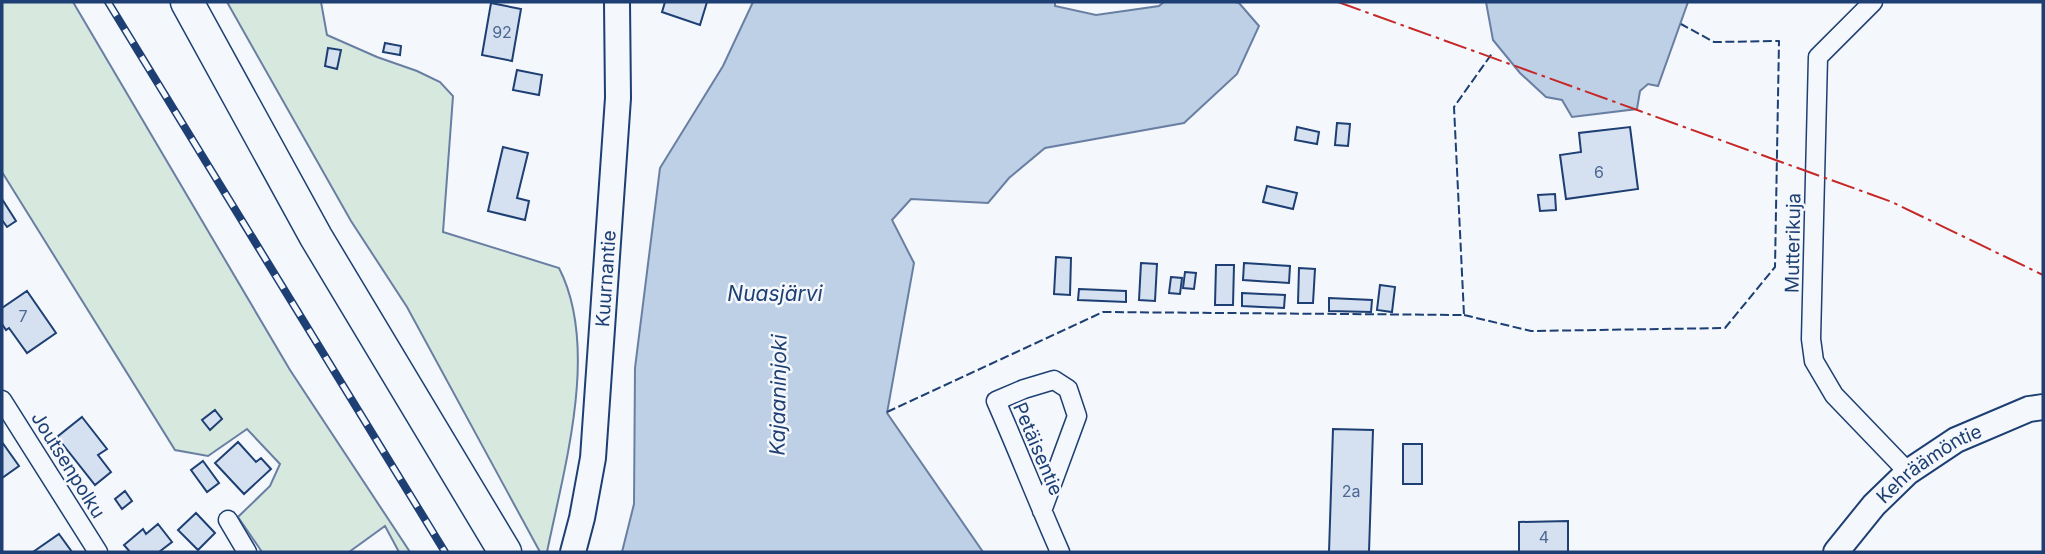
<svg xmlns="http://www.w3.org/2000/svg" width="2045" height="554" viewBox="0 0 2045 554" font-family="Inter,sans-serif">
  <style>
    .green { fill: #d7e8df; stroke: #687fa3; stroke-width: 2 }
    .water { fill: #bed0e5; stroke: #687fa3; stroke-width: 2 }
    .building { fill: #d5e0f0; stroke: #1d3f73; stroke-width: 2 }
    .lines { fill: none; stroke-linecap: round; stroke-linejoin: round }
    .street-casing { stroke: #1d3f73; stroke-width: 21 }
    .secondary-casing { stroke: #1d3f73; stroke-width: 28 }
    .highway-casing { stroke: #1d3f73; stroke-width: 35 }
    .street { stroke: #f4f7fb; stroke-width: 18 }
    .secondary { stroke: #f4f7fb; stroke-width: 24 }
    .highway { stroke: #f4f7fb; stroke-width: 32 }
    .rail-casing { stroke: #1d3f73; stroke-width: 8 }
    .rail { stroke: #f4f7fb; stroke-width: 5; stroke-dasharray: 16; stroke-linecap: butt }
    .fence { stroke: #1d3f73; stroke-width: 2; stroke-dasharray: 9 3.5; stroke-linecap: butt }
    .power { stroke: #c62828; stroke-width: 2; stroke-dasharray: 24 5 3.5 5; stroke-linecap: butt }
    .labels { text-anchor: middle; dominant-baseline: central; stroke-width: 5; stroke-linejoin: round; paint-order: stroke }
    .number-label { font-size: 16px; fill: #4b6792 }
    .street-label { font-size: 19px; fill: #1d3f73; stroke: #f4f7fb }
    .water-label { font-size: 21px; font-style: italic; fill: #1d3f73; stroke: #f4f7fb }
  </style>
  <rect width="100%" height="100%" fill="#f4f7fb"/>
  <path class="green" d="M 2,2 L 73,2 L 290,370 L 410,552 L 399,552 L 385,526 L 349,552 L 262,552 L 238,517 L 270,486 L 280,464 L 247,429 L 208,456 L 175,450 L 2,172 Z
    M 227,2 L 321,2 L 327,35 L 377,57 L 417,71 L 440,82 L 453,96 L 443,232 L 559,268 C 600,348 564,468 547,552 L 540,552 L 407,307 L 351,221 Z"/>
  <path class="water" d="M 753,2 L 1055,2 L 1055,6 L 1096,15 L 1159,6 L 1164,2 L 1235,2 L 1239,3 L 1259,26 L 1237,74 L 1184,123 L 1045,148 L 1009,178 L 988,203 L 911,199 L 892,220 L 914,263 L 887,413 L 983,552 L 622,552 L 634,504 L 635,368 L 660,168 L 723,66 Z
    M 1486,2 L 1688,2 L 1658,86 L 1648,84 L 1640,91 L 1637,109 L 1572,117 L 1562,100 L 1546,97 L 1520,73 L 1493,40 Z"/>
  <path class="building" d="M 665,2 L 707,2 L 700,25 L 662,12 Z
    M 491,3 L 521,9 L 512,61 L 482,55 Z
    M 385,43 L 401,46 L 400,55 L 383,52 Z
    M 328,48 L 341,50 L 337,69 L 325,66 Z
    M 517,70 L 542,75 L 539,95 L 513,90 Z
    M 1337,123 L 1350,124 L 1348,146 L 1335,145 Z
    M 1297,127 L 1319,132 L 1317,144 L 1295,140 Z
    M 1630,127 L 1638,189 L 1566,199 L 1560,155 L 1581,152 L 1579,133 Z
    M 503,147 L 528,153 L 517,198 L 529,201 L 525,220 L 488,211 Z
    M 1267,186 L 1297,193 L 1293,209 L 1263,202 Z
    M 1555,194 L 1556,210 L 1540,211 L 1538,195 Z
    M 2,199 L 16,221 L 7,227 L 2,220 Z
    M 1056,257 L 1071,258 L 1070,295 L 1054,294 Z
    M 1141,263 L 1157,264 L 1155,301 L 1139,300 Z
    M 1244,263 L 1290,266 L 1289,283 L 1243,280 Z
    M 1216,265 L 1234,265 L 1233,305 L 1215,305 Z
    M 1299,268 L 1315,269 L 1313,303 L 1298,303 Z
    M 1185,272 L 1196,273 L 1194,289 L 1183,288 Z
    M 1171,277 L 1182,278 L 1180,294 L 1169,293 Z
    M 1380,285 L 1395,287 L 1392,312 L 1377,310 Z
    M 1079,289 L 1126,291 L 1126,302 L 1078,300 Z
    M 27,291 L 56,333 L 27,353 L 9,328 L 6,330 L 2,324 L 2,308 Z
    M 1242,293 L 1285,295 L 1284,308 L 1242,306 Z
    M 1329,298 L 1372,300 L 1371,312 L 1329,311 Z
    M 215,410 L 222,419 L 210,430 L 202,420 Z
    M 82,417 L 107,449 L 98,455 L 111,472 L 95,485 L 57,437 Z
    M 1333,429 L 1373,430 L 1369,552 L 1329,552 Z
    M 2,442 L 19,466 L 2,478 Z
    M 238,442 L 256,462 L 261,458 L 271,469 L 244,494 L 215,463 Z
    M 1403,444 L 1422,444 L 1422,484 L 1403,484 Z
    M 203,461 L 219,483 L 207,492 L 191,470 Z
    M 125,491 L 132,501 L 122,509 L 115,499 Z
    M 196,513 L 215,533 L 198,550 L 178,530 Z
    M 1568,521 L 1568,552 L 1519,552 L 1519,522 Z
    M 158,524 L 172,542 L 159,552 L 130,552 L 124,545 L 143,529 L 146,534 Z
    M 59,534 L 72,552 L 33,552 Z"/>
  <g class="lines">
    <g class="street-casing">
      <path id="street" d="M 1873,2 L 1818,57 L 1811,339 L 1814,361 L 1834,395 L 1908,472
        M 2,400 L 98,552
        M 1042,511 L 1077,416 L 1068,389 L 1054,380 L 1024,389 L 996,401 C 1018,451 1038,502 1060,552
        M 228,520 L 247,552"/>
    </g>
    <g class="secondary-casing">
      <g id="secondary">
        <path id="s1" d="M 573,552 L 582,518 L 593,458 L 618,98 L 617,2"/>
        <path id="s2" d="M 1836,552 L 1874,505 L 1908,472 L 1956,440 L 2029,409 L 2043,407"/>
      </g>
    </g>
    <g class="highway-casing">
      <path id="highway" d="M 187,2 L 316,237 L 505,552"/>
    </g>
    <use href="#street" class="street"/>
    <use href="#secondary" class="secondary"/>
    <use href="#highway" class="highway"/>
    <g class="rail-casing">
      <path id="rail" d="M 108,2 L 445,552"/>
    </g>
    <use href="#rail" class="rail"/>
    <path class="fence" d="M 1464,315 L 1531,331 L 1725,328 L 1775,267 L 1779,41 L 1714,42 L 1681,24
      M 887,412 L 1103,312 L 1464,315 L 1454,107 L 1493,52"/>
    <path class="power" d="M 1338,2 L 1892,202 L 2043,275"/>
  </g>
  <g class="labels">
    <g class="number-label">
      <text x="502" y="32">92</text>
      <text x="1599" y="172">6</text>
      <text x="23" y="316">7</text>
      <text x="1351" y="491">2a</text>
      <text x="1544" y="537">4</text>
    </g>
    <g class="street-label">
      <text transform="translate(1793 243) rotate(-89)">Mutterikuja</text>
      <text stroke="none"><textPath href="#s1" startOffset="276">Kuurnantie</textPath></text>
      <text transform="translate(1038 449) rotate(67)">Petäisentie</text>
      <text transform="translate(68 465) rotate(58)">Joutsenpolku</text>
      <text stroke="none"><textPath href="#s2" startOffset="130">Kehräämöntie</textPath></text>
    </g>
    <g class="water-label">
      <text x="775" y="293">Nuasjärvi</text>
      <text transform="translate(778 395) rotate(-89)">Kajaaninjoki</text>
    </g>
  </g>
  <rect width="2045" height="554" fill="none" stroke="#1d3f73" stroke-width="7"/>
</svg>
